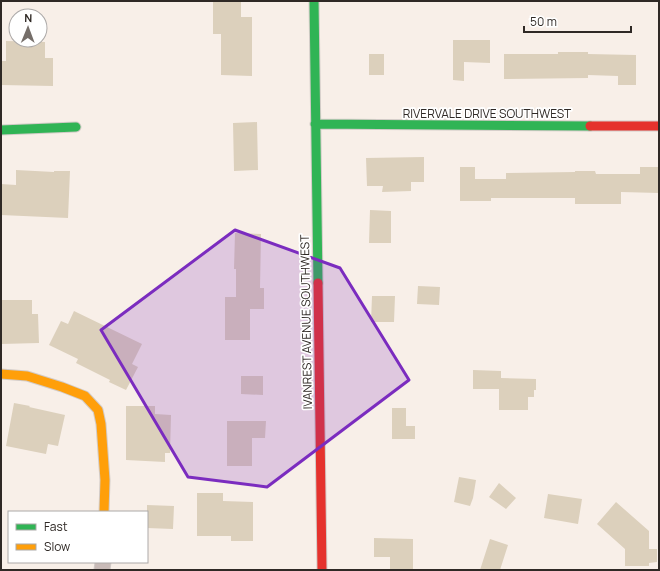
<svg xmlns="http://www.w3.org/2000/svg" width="660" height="571" viewBox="0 0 660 571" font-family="Manrope,sans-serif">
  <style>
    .building { fill: #dcd0bc }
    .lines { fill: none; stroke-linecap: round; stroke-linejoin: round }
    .street-casing { stroke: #d2cbc7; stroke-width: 17 }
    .fast-casing { stroke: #d2cbc7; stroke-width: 11 }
    .slow-casing { stroke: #d2cbc7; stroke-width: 11 }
    .jam-casing { stroke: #d2cbc7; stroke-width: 11 }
    .street { stroke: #c8bab7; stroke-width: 15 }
    .fast { stroke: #30b455; stroke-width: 9 }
    .slow { stroke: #ff9f0a; stroke-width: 9 }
    .jam { stroke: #e5322d; stroke-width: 9 }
    .marked { fill: #7b2cbf; fill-opacity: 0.2; stroke: #7b2cbf; stroke-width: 3; stroke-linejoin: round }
    .labels { text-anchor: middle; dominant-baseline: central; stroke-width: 3.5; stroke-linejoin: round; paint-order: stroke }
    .street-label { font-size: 12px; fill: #2f2925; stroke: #fff }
  </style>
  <rect width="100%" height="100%" fill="#f8efe8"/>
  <path class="building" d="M 213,1 L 241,1 L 241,17 L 252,17 L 252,76 L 221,75 L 221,34 L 213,34 Z
    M 453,40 L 490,40 L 490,63 L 464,62 L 464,81 L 453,80 Z
    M 6,41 L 45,42 L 45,58 L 53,58 L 53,86 L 1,85 L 1,61 L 6,61 Z
    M 558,52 L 588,52 L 588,54 L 636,55 L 636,85 L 618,85 L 618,76 L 588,75 L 588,78 L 504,79 L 504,54 L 558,54 Z
    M 369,54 L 384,54 L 384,75 L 369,75 Z
    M 257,122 L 258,170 L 234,171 L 233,123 Z
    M 424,157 L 424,182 L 411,182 L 411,191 L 382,192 L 383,186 L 367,186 L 366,158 Z
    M 460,167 L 475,167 L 475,179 L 506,179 L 506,173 L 575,172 L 575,171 L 595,171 L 596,174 L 640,174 L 640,167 L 659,167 L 659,193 L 621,192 L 621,204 L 575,204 L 575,198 L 491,198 L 491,201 L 460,201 Z
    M 16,170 L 54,172 L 54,171 L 70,171 L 68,218 L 1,215 L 1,184 L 16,185 Z
    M 370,210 L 391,211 L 391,243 L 369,243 Z
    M 235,233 L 261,234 L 260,288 L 264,288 L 264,309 L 250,309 L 250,340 L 225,340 L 225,297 L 236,297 L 236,269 L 234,269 Z
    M 418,286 L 440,287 L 439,305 L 417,304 Z
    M 372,296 L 395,296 L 394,322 L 371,322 Z
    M 1,300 L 32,300 L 32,314 L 38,314 L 39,343 L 1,344 Z
    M 74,311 L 142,344 L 132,364 L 138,367 L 126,390 L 109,382 L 110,380 L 76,363 L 78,359 L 49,345 L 61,321 L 68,324 Z
    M 473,370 L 501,371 L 501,378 L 536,379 L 536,390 L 534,390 L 534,397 L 528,397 L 528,410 L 499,410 L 499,389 L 473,389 Z
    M 241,376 L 263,376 L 263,395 L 241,394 Z
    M 14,403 L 30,406 L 29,407 L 65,415 L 58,446 L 48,444 L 46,454 L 6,446 Z
    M 126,406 L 155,406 L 155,414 L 171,415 L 170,453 L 165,453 L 165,462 L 126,460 Z
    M 392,408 L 406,408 L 406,426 L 415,426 L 415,439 L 392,439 Z
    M 227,421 L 266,421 L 265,438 L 252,438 L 252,466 L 227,466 Z
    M 459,477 L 476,480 L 473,498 L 470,506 L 454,502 Z
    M 499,483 L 516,498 L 506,509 L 489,497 Z
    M 197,493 L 223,493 L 223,501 L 253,502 L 253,541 L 231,541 L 231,536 L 197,536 Z
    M 548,494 L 582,499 L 578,524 L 544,518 Z
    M 616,502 L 649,531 L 649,549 L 657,549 L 657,562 L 649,563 L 649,566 L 625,566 L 625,549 L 597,524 Z
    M 147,505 L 174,506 L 173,529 L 147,528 Z
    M 374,538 L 413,539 L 413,570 L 390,570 L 390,557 L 374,557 Z
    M 490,539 L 508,545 L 500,570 L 480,570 Z"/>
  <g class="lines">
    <g class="street-casing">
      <path id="street" d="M 102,570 L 103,562"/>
    </g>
    <g class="fast-casing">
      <path id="fast" d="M 314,1 L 318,283
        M 315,124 L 590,126
        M 1,130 L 76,127"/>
    </g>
    <g class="slow-casing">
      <path id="slow" d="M 1,374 L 27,376 L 62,387 L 85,396 L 98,410 L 101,424 L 105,480 L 104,512"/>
    </g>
    <g class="jam-casing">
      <path id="jam" d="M 590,126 L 659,126
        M 318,283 L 322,570"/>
    </g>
    <use href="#street" class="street"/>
    <use href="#fast" class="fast"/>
    <use href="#slow" class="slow"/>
    <use href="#jam" class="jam"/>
  </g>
  <path class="marked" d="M 235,230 L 340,268 L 409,380 L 267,487 L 188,477 L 101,330 Z"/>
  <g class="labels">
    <g class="street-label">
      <text x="487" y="113">RIVERVALE DRIVE SOUTHWEST</text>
      <text transform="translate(306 322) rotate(-91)">IVANREST AVENUE SOUTHWEST</text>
    </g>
  </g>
  <rect width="660" height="571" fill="none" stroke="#2f2925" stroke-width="4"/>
  <rect x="8" y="511" width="140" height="52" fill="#ffffff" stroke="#aca9a8"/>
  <rect x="16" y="524" width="20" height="6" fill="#30b455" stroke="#aca9a8"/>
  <text x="44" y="531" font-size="12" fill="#2f2925">Fast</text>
  <rect x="16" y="544" width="20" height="6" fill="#ff9f0a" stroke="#aca9a8"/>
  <text x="44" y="551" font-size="12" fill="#2f2925">Slow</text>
  <g transform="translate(28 28) rotate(1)"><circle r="19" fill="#ffffff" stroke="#aca9a8"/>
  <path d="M0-3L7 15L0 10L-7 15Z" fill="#756e69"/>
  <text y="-6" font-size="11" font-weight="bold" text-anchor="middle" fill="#2f2925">N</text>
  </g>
  <path d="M524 26v6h107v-6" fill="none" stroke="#2f2925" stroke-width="2"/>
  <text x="530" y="26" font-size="12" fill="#2f2925" stroke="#ffffff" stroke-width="3" paint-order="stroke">50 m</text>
</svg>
